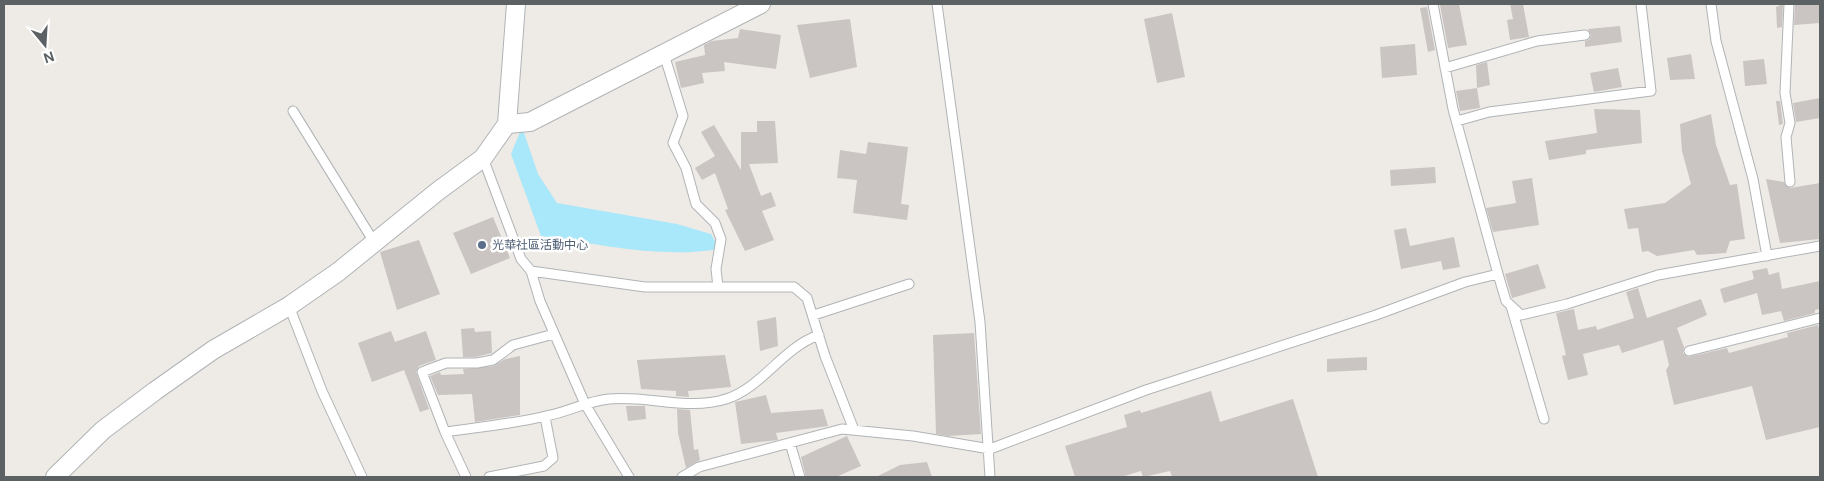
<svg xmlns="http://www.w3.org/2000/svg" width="1824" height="481" viewBox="0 0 1824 481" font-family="'DM Sans','Noto Sans TC',sans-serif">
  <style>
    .water { fill: #a9e8fa }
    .building { fill: #cac5c2 }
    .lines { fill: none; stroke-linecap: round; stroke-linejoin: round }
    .service-casing { stroke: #b0b4b6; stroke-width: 11 }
    .minor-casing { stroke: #b0b4b6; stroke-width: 20 }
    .service { stroke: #fff; stroke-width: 9 }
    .minor { stroke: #fff; stroke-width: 18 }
    .service-dot { fill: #5c6f8a; stroke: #fff; stroke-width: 2 }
    .labels { text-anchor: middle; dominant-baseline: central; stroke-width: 5; stroke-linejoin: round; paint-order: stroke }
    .service-label { font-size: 12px; fill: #4e5e75; stroke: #fff; text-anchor: start }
  </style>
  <rect width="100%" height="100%" fill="#eeeae5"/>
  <path class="water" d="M 522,127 L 538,174 L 557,203 L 677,224 L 711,234 L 719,249 C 661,259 599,244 541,236 L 511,154 Z"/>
  <path class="building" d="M 1459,4 L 1467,45 L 1448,48 L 1440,5 Z
    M 1510,4 L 1523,4 L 1529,37 L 1510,40 L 1507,20 L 1513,19 Z
    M 1783,4 L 1782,27 L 1777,28 L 1776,7 Z
    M 1795,4 L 1820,4 L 1820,23 L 1794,25 Z
    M 1427,7 L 1435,50 L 1428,52 L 1420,8 Z
    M 1172,13 L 1185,77 L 1157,83 L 1144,19 Z
    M 850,19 L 857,67 L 810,78 L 797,25 Z
    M 1620,26 L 1622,42 L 1585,47 L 1585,41 L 1589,40 L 1591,35 L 1588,29 Z
    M 740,29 L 781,35 L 776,69 L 724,62 L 725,71 L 702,73 L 704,83 L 681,88 L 675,62 L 705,55 L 704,45 L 712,41 L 738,38 Z
    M 1415,44 L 1417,75 L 1382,78 L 1380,47 Z
    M 1691,54 L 1695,79 L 1670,80 L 1667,58 Z
    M 1764,59 L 1767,84 L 1745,86 L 1743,61 Z
    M 1487,62 L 1490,85 L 1477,88 L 1476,65 Z
    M 1618,68 L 1622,87 L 1594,92 L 1590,73 Z
    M 1477,88 L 1480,108 L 1460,111 L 1456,91 Z
    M 1820,98 L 1820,118 L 1796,122 L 1793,103 Z
    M 1776,101 L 1780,101 L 1783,124 L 1779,125 Z
    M 1594,109 L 1640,110 L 1642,143 L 1586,150 L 1586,154 L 1549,160 L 1545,141 L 1597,133 Z
    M 1711,114 L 1716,145 L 1730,185 L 1737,184 L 1745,239 L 1730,241 L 1726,253 L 1697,255 L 1694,250 L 1657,256 L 1648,251 L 1642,252 L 1638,228 L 1628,229 L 1624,209 L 1665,203 L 1691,184 L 1682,151 L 1680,124 Z
    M 757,121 L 775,121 L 778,163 L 749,164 L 761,196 L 771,192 L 776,206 L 762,211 L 774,240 L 745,251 L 725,210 L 728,209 L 715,173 L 702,180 L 695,168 L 715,156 L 701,132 L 714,125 L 741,170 L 741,132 L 757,132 Z
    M 868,142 L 908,147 L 901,204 L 909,205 L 907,220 L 853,213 L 857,180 L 837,178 L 840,150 L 866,154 Z
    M 1435,167 L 1436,183 L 1391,186 L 1390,170 Z
    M 1532,178 L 1539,225 L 1493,232 L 1486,208 L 1516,203 L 1512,181 Z
    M 1766,179 L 1784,182 L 1790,188 L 1820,183 L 1820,239 L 1780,243 Z
    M 493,217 L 510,258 L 471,274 L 453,233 Z
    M 1406,228 L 1410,246 L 1454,237 L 1460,267 L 1443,270 L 1441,261 L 1401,269 L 1394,230 Z
    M 419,240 L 440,294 L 397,310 L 380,252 Z
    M 1538,264 L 1546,288 L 1512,298 L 1505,274 Z
    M 1767,268 L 1769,275 L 1779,272 L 1782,289 L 1820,281 L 1820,309 L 1815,310 L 1815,313 L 1784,321 L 1781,311 L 1762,315 L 1757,293 L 1724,303 L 1720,289 L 1754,279 L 1752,271 Z
    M 1638,288 L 1647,318 L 1701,299 L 1707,315 L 1677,328 L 1684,347 L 1683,353 L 1688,357 L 1727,348 L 1729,353 L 1788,337 L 1787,333 L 1818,325 L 1820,333 L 1820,427 L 1766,440 L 1752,386 L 1674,405 L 1666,370 L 1669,365 L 1663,340 L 1622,353 L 1619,345 L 1583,354 L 1588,375 L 1568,380 L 1562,356 L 1566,355 L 1556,313 L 1574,309 L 1578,330 L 1596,326 L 1597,330 L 1634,318 L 1626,292 Z
    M 776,317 L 778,346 L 760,351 L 757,321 Z
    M 474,328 L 475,332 L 491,331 L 492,353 L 476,357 L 463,357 L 461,329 Z
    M 391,331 L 395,342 L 426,331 L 436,360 L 419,366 L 416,372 L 429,409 L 420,412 L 404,370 L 372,382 L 358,343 Z
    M 974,333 L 981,434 L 948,436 L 936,434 L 933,335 Z
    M 725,355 L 731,387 L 688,391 L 689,397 L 676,396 L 676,391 L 641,389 L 637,360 Z
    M 520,356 L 520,415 L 475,422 L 472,394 L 438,395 L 430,376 L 440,372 L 441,375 L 464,374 L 463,369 L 494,366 L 505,359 Z
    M 1367,357 L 1367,370 L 1327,372 L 1327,359 Z
    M 1211,391 L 1220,422 L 1293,399 L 1318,477 L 1172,477 L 1170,471 L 1143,477 L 1141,471 L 1121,477 L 1075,477 L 1065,446 L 1127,427 L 1124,415 L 1140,410 L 1141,413 Z
    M 766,395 L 771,413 L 823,409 L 828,426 L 776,433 L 778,440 L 741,444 L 735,402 Z
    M 626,406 L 645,406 L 646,419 L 628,421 Z
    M 677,409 L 690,410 L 694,450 L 698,449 L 700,460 L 686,468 L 678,433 Z
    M 847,436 L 861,466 L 836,477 L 806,477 L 801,457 Z
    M 927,462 L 932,477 L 876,477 L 900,465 Z"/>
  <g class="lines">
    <g class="service-casing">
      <path id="service" d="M 937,4 L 980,322 L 990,477
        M 1433,4 L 1453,109 L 1498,274 L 1506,301 L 1521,315 L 1567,304 L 1658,275 L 1820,246
        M 1711,4 L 1716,41 L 1753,179 L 1767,256
        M 1789,4 L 1785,93 L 1790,123 L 1786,137 L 1790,182
        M 664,54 L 683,116 L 673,143 L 686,168 L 696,204 L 715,223 L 721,239 L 716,269 L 718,287
        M 1445,68 L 1537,41 L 1585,35
        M 293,111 L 374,242
        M 1457,121 L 1489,112 L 1651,91 L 1641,4
        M 483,158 L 521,259 L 531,271 L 645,287 L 794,287 L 807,298 L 825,356 L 854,430
        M 531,271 L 540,301 L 585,404 L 629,477
        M 289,306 L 322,391 L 362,477
        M 1511,306 L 1544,419
        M 814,315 L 909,284
        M 1689,351 L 1820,318
        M 445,432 C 479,427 513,424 546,416 C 568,412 587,401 609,399 C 647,395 688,411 726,399 C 763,387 782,348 819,335
        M 790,443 L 800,477
        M 466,477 L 445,432 L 422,372 L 446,363 L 477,363 L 493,360 L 513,345 L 554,334
        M 489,477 L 544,466 L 553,458 L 545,417
        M 682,477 L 699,467 L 842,429 L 913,436 L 990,449 L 1146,390 L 1376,315 L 1465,282 L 1498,274"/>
    </g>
    <g class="minor-casing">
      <path id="minor" d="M 507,124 L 516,4
        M 55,477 L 103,430 L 155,391 L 213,350 L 289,306 L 338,272 L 438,191 L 483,158 L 507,124 L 530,122 L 761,4"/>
    </g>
    <use href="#service" class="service"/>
    <use href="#minor" class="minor"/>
  </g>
  <circle class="service-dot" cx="482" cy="245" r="5"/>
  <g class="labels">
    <g class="service-label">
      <text x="492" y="245">光華社區活動中心</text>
    </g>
  </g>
  <rect width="1824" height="481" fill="none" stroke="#5c6264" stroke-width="10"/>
  <g transform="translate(45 45) rotate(162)" stroke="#ffffff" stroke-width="4" paint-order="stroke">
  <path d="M0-4L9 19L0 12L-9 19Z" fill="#5c6264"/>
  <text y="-8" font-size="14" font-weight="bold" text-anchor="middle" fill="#5c6264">N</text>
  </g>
</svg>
